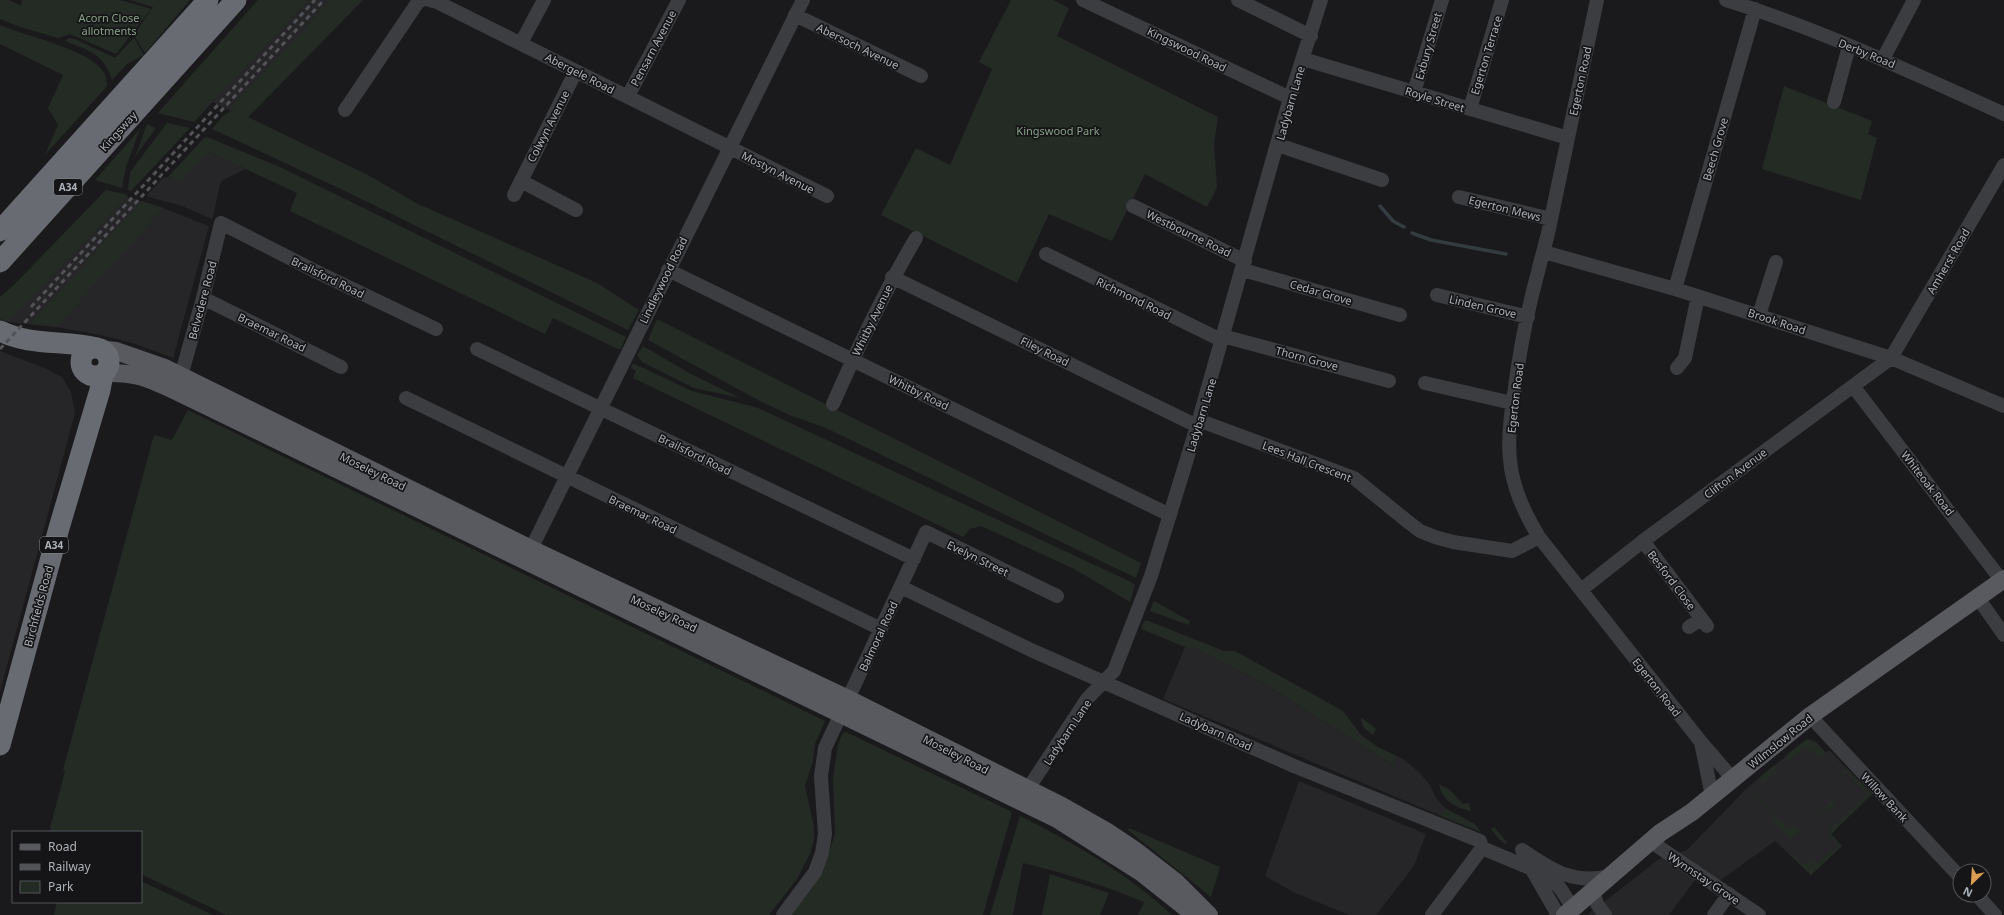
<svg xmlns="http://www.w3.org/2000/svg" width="2004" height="915" viewBox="0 0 2004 915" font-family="'Noto Sans',sans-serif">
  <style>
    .built { fill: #262628 }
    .green { fill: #242b24 }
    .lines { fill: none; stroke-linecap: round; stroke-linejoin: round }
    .stream { stroke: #333c40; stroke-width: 3.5 }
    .minor { stroke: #3b3d40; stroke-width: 14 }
    .major { stroke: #585a5f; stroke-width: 18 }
    .highway { stroke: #686b71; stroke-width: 21 }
    .rail { stroke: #515357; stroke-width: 3; stroke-dasharray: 5 4; stroke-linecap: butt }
    .labels { text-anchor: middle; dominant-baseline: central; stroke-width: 3.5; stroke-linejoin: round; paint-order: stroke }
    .shield { fill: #151517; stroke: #808488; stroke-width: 1 }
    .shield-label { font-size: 10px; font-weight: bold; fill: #aeb3b9 }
    .park-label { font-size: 11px; fill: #89a288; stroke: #151517 }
    .street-label { font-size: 11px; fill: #aeb3b9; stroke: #151517 }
  </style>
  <rect width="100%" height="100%" fill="#1a1a1c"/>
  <path class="built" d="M 258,0 L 363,0 L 248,117 L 228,110 L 182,86 Z
    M 209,152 L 245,169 L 223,180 L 220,184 L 213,217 L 212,219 L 182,206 L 146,196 L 163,178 L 168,177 L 179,182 Z
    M 106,190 L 163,208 L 209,226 L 173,358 L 133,343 L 100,335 L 56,327 L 9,322 L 0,319 L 0,297 L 13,286 Z
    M 0,351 L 47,369 L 62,377 L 71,392 L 75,413 L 0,692 Z
    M 1192,646 L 1261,682 L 1393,765 L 1397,756 L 1403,759 L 1418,771 L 1430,785 L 1436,798 L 1445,808 L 1441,816 L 1163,699 L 1185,647 Z
    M 1807,739 L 1816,742 L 1826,753 L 1829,750 L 1872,794 L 1831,834 L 1842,846 L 1811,875 L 1775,841 L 1718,882 L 1695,880 L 1669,915 L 1587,915 L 1659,859 L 1687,850 L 1748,787 Z
    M 1299,781 L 1426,834 L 1414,866 L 1376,915 L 1349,915 L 1293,892 L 1265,876 Z"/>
  <path class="green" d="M 0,0 L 9,0 L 21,6 L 22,0 L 120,0 L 151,9 L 116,54 L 70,34 L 58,38 L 20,27 L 0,19 Z
    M 130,0 L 190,0 L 145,53 L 134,35 L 153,7 Z
    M 258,0 L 308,0 L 194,122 L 158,113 Z
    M 331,0 L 363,0 L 248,117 L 368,175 L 418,204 L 597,283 L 639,310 L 628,330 L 347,192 L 212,129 L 223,116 L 234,109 L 232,106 Z
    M 1011,0 L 1053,0 L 1069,8 L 1057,36 L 1218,117 L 1214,144 L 1217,188 L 1207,207 L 1145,174 L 1112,241 L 1049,214 L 1017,283 L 881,215 L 916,148 L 950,165 L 992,69 L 979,62 Z
    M 0,25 C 25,36 93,50 105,74 C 106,77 107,82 107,86 L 45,155 L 58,125 L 48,108 L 63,75 L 0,44 Z
    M 69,38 L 75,39 L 115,58 L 134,38 L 144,55 L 127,64 L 112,80 C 104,53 89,51 65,41 Z
    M 1784,86 L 1872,121 L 1868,134 L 1877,138 L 1861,200 L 1762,169 Z
    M 167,123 L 190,128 L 131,191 L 128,190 L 130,172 Z
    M 147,124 L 156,128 L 135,157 Z
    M 140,129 L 126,167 L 122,188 L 95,180 Z
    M 207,137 L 280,167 L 626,337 L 620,350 L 553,318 L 545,334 L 290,211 L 297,193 L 209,152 L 179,182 L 168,177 L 204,138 Z
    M 106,190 L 128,195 L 9,322 L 0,319 L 0,297 L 13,286 Z
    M 142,201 L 163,208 L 56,327 L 30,324 Z
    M 657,319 L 1141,563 L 1136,578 L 826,428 L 789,415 L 758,400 L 648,340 Z
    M 643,346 L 691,374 L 740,398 L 694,388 L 642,362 L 637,355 Z
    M 632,364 L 635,364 L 692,391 L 758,408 L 1129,581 L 1135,585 L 1130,602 L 1074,569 L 981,526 L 970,529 L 963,537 L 633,378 L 636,371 L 631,368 Z
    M 188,410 L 825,721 L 815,744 L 813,761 L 805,786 L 814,827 L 814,839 L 810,854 L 797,879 L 769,915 L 226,915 L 141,874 L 141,832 L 51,831 L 50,828 L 65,771 L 63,770 L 154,435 L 172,440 Z
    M 1154,601 L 1190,621 L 1188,625 L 1150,611 Z
    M 1146,620 L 1224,651 L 1235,651 L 1343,711 L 1361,735 L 1378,747 L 1397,756 L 1393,765 L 1261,682 L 1192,646 L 1190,649 L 1141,629 L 1143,623 Z
    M 1361,717 L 1376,729 L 1373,735 C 1366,730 1361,727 1361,717 Z
    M 846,732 L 1012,812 L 983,915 L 790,915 L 822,873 L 835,834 L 833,778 L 838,744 L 843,733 Z
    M 1807,739 L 1816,742 L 1826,753 L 1821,758 L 1813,751 L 1803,749 L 1786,762 L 1785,756 Z
    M 1774,765 L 1780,768 L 1763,785 L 1758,779 Z
    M 1846,768 L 1872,794 L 1831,834 L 1842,846 L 1811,875 L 1790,855 L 1791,853 L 1804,865 L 1811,858 L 1817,864 L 1838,846 L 1828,834 L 1828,831 L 1867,794 L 1847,772 L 1841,777 L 1840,775 Z
    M 1439,784 L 1450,790 L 1463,804 L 1469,803 L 1471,811 C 1455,807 1443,802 1439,784 Z
    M 1748,787 L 1753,789 L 1785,827 L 1797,826 L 1799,830 L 1791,839 L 1771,819 L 1774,816 Z
    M 1836,797 L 1835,803 L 1818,818 L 1816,817 Z
    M 1445,808 L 1475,824 L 1481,832 L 1441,816 Z
    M 1020,816 C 1074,843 1128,874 1172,915 L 1138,915 L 1144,902 C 1105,886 1065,873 1023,863 L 1013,915 L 990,915 Z
    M 1494,827 L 1507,842 L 1505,844 L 1498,838 L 1491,829 Z
    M 1129,828 L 1220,867 L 1211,897 L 1128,830 Z
    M 1050,874 L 1109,893 L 1100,915 L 1042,915 Z
    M 141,881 L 213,915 L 54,915 L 57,902 L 141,902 Z"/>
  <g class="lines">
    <path class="stream" d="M 1380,206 L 1393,221 L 1404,227
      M 1412,233 L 1431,240 L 1506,254"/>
    <path class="minor" d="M 430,0 L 437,2 L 827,196
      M 1083,0 L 1290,98
      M 1238,0 L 1311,36
      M 1597,0 L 1551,219 C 1548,237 1542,254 1538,272 C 1527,312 1519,354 1514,395 C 1510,418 1507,444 1511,468 C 1515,493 1526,516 1539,537 L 1701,742 L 1733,779
      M 1726,0 C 1822,30 1913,73 2004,114
      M 795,15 L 921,76
      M 521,43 L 544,0
      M 1303,59 L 1568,138
      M 1883,59 L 1914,0
      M 1414,92 L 1442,0
      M 628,96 L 679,0
      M 1834,102 L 1849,46
      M 1470,109 L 1502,0
      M 345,110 L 418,2 L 422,0
      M 1278,145 L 1382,180
      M 521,181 L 576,210
      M 514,195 L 576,71
      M 1459,197 L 1551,219
      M 1133,206 L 1245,261
      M 1544,252 L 1675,289 L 1891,358 L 2004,406
      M 1046,254 L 1215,337 L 1230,338 L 1389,381
      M 668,270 L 1170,515
      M 1243,270 L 1400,315
      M 892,277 L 1191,423 L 1206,423 L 1354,478 L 1407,521 L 1420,531 L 1435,537 L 1453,542 L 1512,551 L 1539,537
      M 1675,289 L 1755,9
      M 1437,295 L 1528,317
      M 203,298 L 341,367
      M 1759,315 L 1776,262
      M 477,349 L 914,559
      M 1677,368 L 1685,358 L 1698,296
      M 181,376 L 203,298 L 221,223 L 317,272 L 436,329
      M 1425,383 L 1512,403
      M 1853,386 L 2002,581
      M 406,398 L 881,629
      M 833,404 C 858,347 884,292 916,238
      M 1643,541 L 1707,626
      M 527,557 L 803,0
      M 901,587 L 1031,650 L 1294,766 L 1480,841 L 1482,848
      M 1581,590 L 1643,541 L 1891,358 L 2004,165
      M 1978,598 L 2004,635
      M 1689,627 L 1701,619
      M 1810,716 L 1960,877
      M 1701,742 L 1712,796
      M 1022,798 L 1087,699 L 1114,671 L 1151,576 L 1198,423 L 1290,98 L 1321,0
      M 1650,841 L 1759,915
      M 1482,848 L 1530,868
      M 1522,850 C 1553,870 1569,883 1607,877
      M 1527,861 L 1558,915
      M 1539,867 L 1560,888 L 1573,908
      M 1593,891 L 1597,904 L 1605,915
      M 1977,895 L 1995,915
      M 783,915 L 815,872 L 822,853 L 825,834 L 821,776 L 825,748 L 926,532 L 1057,596
      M 1432,915 L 1482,848
      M 1714,915 L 1729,894"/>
    <path class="major" d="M 98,349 L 116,351 L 165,368 L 531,549 L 848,699 L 1062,806 L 1106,831 L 1136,851 L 1176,882 L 1209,915
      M 103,373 C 135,372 146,377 174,390 L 1057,819 L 1142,873 L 1195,915
      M 1565,915 L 1660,833 L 1692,812 L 1810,716 L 2004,579"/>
    <path class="highway" d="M 0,231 L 208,0
      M 0,262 L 236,0
      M 0,331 C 30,346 65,340 97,348
      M81 362a14 14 0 1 1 28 0a14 14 0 1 1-28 0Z
      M 0,745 L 59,528 L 100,390 L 103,374"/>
    <path class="rail" d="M 31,307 L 315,0
      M 0,349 L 324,0"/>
  </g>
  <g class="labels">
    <g class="shield">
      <rect x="54" y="179" width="28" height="16" rx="3"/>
      <rect x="40" y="537" width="28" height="16" rx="3"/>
    </g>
    <g class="shield-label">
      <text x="68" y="187">A34</text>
      <text x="54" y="545">A34</text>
    </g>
    <g class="park-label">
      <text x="109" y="17">Acorn Close<tspan x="109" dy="13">allotments</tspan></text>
      <text x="1058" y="130">Kingswood Park</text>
    </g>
    <g class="street-label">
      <text transform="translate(858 46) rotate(26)">Abersoch Avenue</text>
      <text transform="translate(1428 46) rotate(-74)">Exbury Street</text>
      <text transform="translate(653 48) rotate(-62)">Pensarn Avenue</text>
      <text transform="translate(1187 49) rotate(26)">Kingswood Road</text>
      <text transform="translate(1867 53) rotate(22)">Derby Road</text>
      <text transform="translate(1486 55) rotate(-73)">Egerton Terrace</text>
      <text transform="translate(580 73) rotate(27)">Abergele Road</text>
      <text transform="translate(1580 81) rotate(-78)">Egerton Road</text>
      <text transform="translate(1435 99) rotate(17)">Royle Street</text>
      <text transform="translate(1290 103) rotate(-74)">Ladybarn Lane</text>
      <text transform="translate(548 126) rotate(-63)">Colwyn Avenue</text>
      <text transform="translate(118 131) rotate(-48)">Kingsway</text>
      <text transform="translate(1715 149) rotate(-74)">Beech Grove</text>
      <text transform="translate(778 172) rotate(27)">Mostyn Avenue</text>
      <text transform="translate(1505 208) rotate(14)">Egerton Mews</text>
      <text transform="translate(1189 233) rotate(26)">Westbourne Road</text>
      <text transform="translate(1948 261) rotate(-60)">Amherst Road</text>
      <text transform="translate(328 277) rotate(26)">Brailsford Road</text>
      <text transform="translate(663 280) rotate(-64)">Lindleywood Road</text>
      <text transform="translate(1321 292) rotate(16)">Cedar Grove</text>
      <text transform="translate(1134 298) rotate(26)">Richmond Road</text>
      <text transform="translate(202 300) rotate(-75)">Belvedere Road</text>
      <text transform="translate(1483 306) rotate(13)">Linden Grove</text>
      <text transform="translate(872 320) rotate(-64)">Whitby Avenue</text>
      <text transform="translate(1777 321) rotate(18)">Brook Road</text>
      <text transform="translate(272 332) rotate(26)">Braemar Road</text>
      <text transform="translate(1045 351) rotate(26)">Filey Road</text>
      <text transform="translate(1307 358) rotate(15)">Thorn Grove</text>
      <text transform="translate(919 392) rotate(26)">Whitby Road</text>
      <text transform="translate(1515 398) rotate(-83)">Egerton Road</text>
      <text transform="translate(1201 415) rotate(-73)">Ladybarn Lane</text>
      <text transform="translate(695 454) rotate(26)">Brailsford Road</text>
      <text transform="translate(1307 461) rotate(21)">Lees Hall Crescent</text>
      <text transform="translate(373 471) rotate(26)">Moseley Road</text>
      <text transform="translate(1735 473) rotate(-37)">Clifton Avenue</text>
      <text transform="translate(1928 483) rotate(52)">Whiteoak Road</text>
      <text transform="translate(643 514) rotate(26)">Braemar Road</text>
      <text transform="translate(978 558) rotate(26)">Evelyn Street</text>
      <text transform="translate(1672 580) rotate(53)">Besford Close</text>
      <text transform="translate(38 606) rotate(-75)">Birchfields Road</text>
      <text transform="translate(664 613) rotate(25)">Moseley Road</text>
      <text transform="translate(878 636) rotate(-65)">Balmoral Road</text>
      <text transform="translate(1657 687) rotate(52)">Egerton Road</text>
      <text transform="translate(1216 731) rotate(24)">Ladybarn Road</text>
      <text transform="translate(1067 732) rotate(-56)">Ladybarn Lane</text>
      <text transform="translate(1780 741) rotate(-39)">Wilmslow Road</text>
      <text transform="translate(956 754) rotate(27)">Moseley Road</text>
      <text transform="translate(1885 797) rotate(47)">Willow Bank</text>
      <text transform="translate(1704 878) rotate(34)">Wynnstay Grove</text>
    </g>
  </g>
  <rect x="12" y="831" width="130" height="72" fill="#151517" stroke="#525458"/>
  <rect x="20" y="844" width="20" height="6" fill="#585a5f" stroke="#525458"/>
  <text x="48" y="851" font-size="12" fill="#aeb3b9">Road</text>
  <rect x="20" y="864" width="20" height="6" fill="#515357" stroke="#525458"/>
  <text x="48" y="871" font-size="12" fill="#aeb3b9">Railway</text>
  <rect x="20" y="881" width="20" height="12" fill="#242b24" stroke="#525458"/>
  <text x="48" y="891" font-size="12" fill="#aeb3b9">Park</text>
  <g transform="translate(1972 883) rotate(205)"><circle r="19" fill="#151517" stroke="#525458"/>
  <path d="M0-3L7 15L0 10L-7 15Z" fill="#dc9d51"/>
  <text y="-6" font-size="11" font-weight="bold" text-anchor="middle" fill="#aeb3b9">N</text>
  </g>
</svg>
